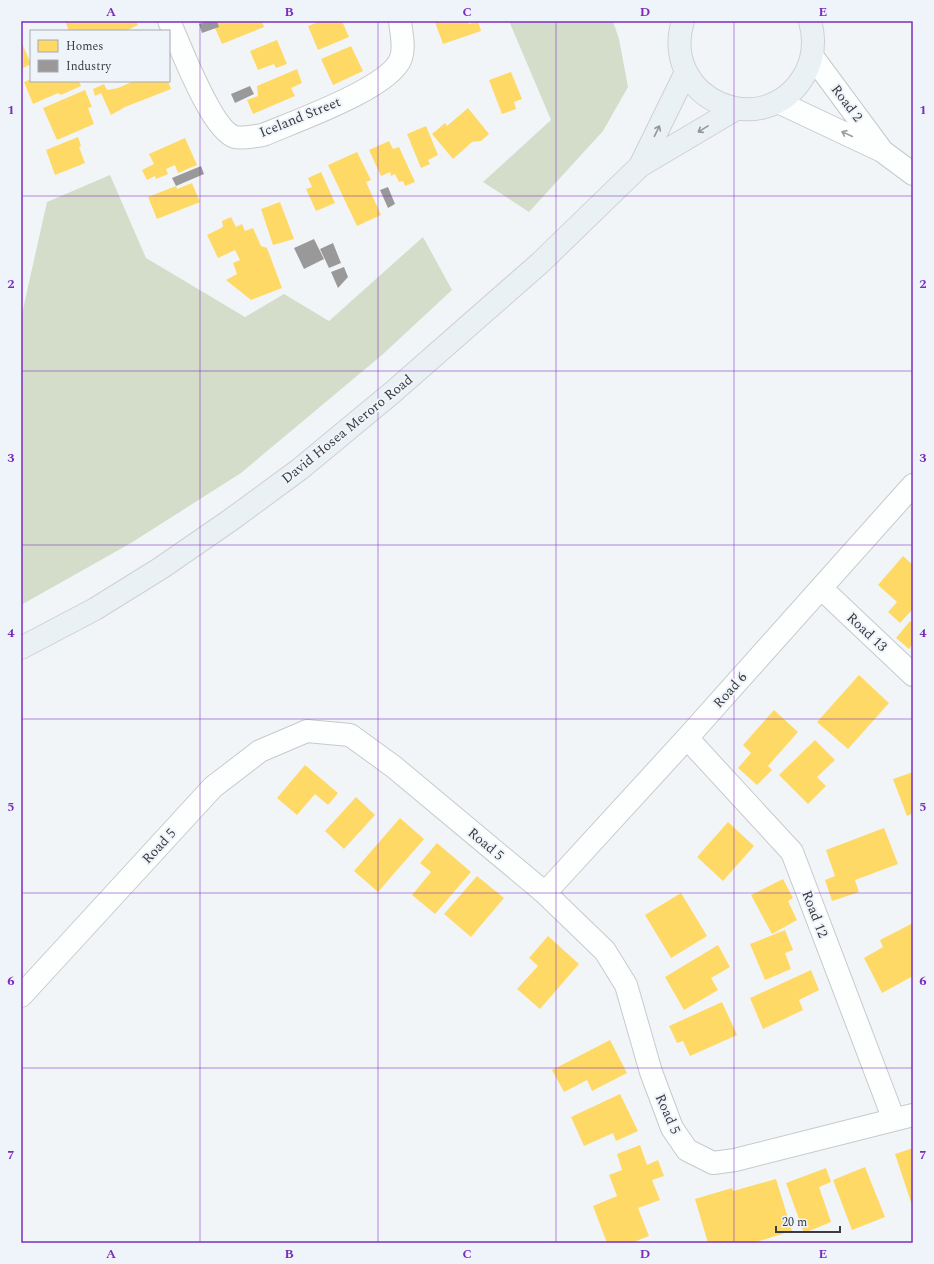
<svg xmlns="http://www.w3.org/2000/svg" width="934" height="1264" viewBox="0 0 934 1264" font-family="Spectral,serif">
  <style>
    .green { fill: #d3ddc9 }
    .homes { fill: #ffd966 }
    .industry { fill: #999 }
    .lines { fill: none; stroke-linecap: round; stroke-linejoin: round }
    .minor-casing { stroke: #c7c9cb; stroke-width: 24 }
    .major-casing { stroke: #cfd0d2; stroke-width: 24 }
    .minor { stroke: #fdfefe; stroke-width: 22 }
    .major { stroke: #eaf1f4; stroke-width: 22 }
    .oneway { stroke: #929699 }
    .oneway2 { stroke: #9b9c9e }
    .grid { fill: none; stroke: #7b2cbf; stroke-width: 1; stroke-opacity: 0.55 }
    .labels { text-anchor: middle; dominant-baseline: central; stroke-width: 4; stroke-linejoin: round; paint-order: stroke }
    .street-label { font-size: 14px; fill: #393b3e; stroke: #eff4fb }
    .neatline { fill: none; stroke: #7b2cbf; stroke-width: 1.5 }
    .grid-label { font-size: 13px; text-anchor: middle; font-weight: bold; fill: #7b2cbf }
  </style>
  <rect width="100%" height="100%" fill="#f2f5f8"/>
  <path class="green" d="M 509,21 L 613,21 L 619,39 L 628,87 L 603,131 L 529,212 L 483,182 L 551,120 Z
    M 110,175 L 146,258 L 245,317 L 284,294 L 329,321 L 423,237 L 452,290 L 382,355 L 241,473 L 131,543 L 21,605 L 21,318 L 47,202 Z"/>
  <path class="homes" d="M 65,21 L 136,21 L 138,25 L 125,31 L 69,31 Z
    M 220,21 L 262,21 L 264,27 L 222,44 L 215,28 L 219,27 L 217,22 Z
    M 321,21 L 342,21 L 349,37 L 318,50 L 308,26 Z
    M 437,21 L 468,21 L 469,24 L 478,21 L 481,31 L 443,44 L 435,22 Z
    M 277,40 L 287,64 L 276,68 L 274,64 L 258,70 L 250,51 Z
    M 21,41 L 31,64 L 21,69 Z
    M 351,46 L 363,71 L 333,85 L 321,59 Z
    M 297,69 L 302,83 L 291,88 L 295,96 L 253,114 L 247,100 L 258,96 L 257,86 Z
    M 511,72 L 522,99 L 514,102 L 516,109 L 502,114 L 489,80 Z
    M 31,79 L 31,81 L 79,81 L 81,86 L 61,95 L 58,93 L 33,104 L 24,82 Z
    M 134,81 L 168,81 L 171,89 L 125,107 L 111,115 L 101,93 L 95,96 L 93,89 L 104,84 L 107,90 L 118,88 Z
    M 85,90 L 92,107 L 88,108 L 94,124 L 57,140 L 43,108 Z
    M 468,108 L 489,134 L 481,141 L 472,142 L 453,159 L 432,134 L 445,123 L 447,126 Z
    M 426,126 L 438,155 L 428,160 L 430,164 L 421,168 L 407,134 Z
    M 78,137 L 81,146 L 79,147 L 85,163 L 55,175 L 46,150 Z
    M 185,138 L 197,165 L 178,173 L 175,165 L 166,169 L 168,174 L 156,179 L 155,176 L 147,180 L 142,170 L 154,164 L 149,154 Z
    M 389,141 L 393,149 L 399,147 L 415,182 L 405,186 L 403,181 L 399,182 L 395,174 L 391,176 L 390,172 L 381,176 L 369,150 Z
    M 357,152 L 371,180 L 366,182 L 381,215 L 357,226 L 328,165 Z
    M 321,172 L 335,203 L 316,211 L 306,189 L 312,187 L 308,178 Z
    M 192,183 L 200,202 L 157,219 L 148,197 L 176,186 L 177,189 Z
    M 280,202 L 294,239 L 273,245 L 261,209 Z
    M 231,217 L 236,227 L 242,224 L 245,231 L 253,228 L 261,246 L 267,248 L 282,288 L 251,300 L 226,280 L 237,274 L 233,263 L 240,260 L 235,250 L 218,258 L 207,235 L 223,227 L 222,221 Z
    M 903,556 L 913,565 L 913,609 L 900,623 L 888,612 L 897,602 L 878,585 Z
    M 910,621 L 913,624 L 913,643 L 909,649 L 896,638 Z
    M 859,675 L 889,703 L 848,749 L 817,722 Z
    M 774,710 L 798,732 L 768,766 L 772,770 L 757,785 L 738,768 L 751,753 L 743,745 Z
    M 815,740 L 835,760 L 817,777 L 826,786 L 808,804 L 779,775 Z
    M 305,765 L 338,793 L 328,805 L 315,794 L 297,815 L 277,798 Z
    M 913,772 L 913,813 L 907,816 L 893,779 Z
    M 356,797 L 375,815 L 344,849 L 325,831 Z
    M 400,818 L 424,839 L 378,892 L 354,871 Z
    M 728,822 L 754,846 L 723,881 L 697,857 Z
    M 884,828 L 898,864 L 855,880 L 859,892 L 832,901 L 825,880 L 835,876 L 826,850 Z
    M 437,843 L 471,872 L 435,914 L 412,895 L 431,872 L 420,863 Z
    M 477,876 L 504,898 L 471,937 L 444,914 Z
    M 783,879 L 793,898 L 788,901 L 797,920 L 772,934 L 751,895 Z
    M 681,893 L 707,936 L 671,958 L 645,915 Z
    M 911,924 L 913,927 L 913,976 L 882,993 L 864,958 L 883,947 L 880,940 Z
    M 785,930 L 793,950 L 785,953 L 791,969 L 765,980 L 750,944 Z
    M 548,936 L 579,964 L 540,1009 L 517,989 L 538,966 L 529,958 Z
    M 718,945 L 730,967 L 711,978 L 718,990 L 684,1010 L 665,977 Z
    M 811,970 L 819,990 L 799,1000 L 803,1010 L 763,1029 L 750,998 Z
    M 722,1002 L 737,1035 L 690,1056 L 683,1041 L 677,1043 L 669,1026 Z
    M 610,1040 L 627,1073 L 592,1091 L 587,1080 L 564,1092 L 552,1070 Z
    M 620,1094 L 638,1131 L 616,1141 L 613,1133 L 584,1146 L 571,1117 Z
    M 640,1145 L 647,1165 L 658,1160 L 664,1176 L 652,1180 L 660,1200 L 638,1208 L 649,1236 L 631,1243 L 607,1243 L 593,1206 L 617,1196 L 609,1175 L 622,1170 L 617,1154 Z
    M 913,1148 L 913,1208 L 895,1154 Z
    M 865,1167 L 885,1217 L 852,1230 L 833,1180 Z
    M 826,1168 L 831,1182 L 819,1187 L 831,1222 L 804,1233 L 786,1183 Z
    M 776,1179 L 792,1231 L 753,1243 L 708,1243 L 695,1199 L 732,1188 L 733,1191 Z"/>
  <path class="industry" d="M 208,21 L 217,21 L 219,27 L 202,33 L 199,24 Z
    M 250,86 L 254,94 L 235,103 L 231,94 Z
    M 201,166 L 204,174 L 176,186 L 172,178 Z
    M 388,187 L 395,204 L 388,208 L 380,190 Z
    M 314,239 L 324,259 L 304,269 L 294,248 Z
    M 333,243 L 341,263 L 329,268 L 320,249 Z
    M 344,267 L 348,277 L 338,288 L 331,272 Z"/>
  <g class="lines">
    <g class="minor-casing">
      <path id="minor" d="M 169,21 C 180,45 211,130 235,137 C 244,139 254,136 263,135 C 293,122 391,88 401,58 C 405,47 401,32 400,21
        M 812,56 L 880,148
        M 778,102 L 882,151 L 913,174
        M 821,588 L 913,675
        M 687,738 L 792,852 L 894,1120
        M 545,893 L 687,738 L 913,485
        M 21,996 L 213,787 L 260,751 L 307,731 L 350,735 L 394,767 L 545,893 L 605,951 L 626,985 L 651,1072 L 672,1128 L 687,1150 L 713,1163 L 735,1160 L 913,1115"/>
    </g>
    <g class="major-casing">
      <path id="major" d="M 683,21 C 659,99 765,145 805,74 C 814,57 815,39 810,21
        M 640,166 L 686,72
        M 21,648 L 95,609 L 161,568 L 232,519 L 300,469 L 393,392 L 540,263 L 640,166 L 736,109"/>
    </g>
    <use href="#minor" class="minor"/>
    <use href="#major" class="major"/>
  </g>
  <defs><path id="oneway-shaft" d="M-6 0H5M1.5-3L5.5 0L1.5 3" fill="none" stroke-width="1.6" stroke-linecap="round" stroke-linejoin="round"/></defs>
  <g class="oneway">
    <use href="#oneway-shaft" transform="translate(703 129) rotate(149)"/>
    <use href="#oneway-shaft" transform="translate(657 131) rotate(-64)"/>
  </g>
  <use class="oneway2" href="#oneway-shaft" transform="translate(847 134) rotate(-155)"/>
  <path class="grid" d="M 200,21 L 200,1243M 378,21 L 378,1243M 556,21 L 556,1243M 734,21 L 734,1243M 21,196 L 913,196M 21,371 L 913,371M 21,545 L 913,545M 21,719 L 913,719M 21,893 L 913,893M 21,1068 L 913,1068"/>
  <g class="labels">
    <g class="street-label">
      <text transform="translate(847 103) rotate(53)">Road 2</text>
      <text transform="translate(300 117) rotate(-22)">Iceland Street</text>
      <text transform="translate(347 429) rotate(-39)">David Hosea Meroro Road</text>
      <text transform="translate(867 632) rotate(43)">Road 13</text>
      <text transform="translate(730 690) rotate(-48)">Road 6</text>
      <text transform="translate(486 844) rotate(40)">Road 5</text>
      <text transform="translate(159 846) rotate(-47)">Road 5</text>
      <text transform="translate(815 914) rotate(69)">Road 12</text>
      <text transform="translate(668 1114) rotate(66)">Road 5</text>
    </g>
  </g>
  <rect width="934" height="1264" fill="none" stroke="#eff4fb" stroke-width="44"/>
  <rect x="30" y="30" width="140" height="52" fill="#eff4fb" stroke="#a6aaaf"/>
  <rect x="38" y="40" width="20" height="12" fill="#ffd966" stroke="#a6aaaf"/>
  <text x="66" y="50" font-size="12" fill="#393b3e">Homes</text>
  <rect x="38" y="60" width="20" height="12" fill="#999999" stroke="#a6aaaf"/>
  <text x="66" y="70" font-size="12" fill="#393b3e">Industry</text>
  <path d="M776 1226v6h64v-6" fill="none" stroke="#393b3e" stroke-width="2"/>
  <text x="782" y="1226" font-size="12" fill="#393b3e" stroke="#eff4fb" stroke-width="3" paint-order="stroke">20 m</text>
  <rect x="22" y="22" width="890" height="1220" class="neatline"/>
  <g class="grid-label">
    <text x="111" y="16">A</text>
    <text x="289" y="16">B</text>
    <text x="467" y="16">C</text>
    <text x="645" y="16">D</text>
    <text x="823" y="16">E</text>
    <text x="11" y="114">1</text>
    <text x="923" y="114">1</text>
    <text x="11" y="288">2</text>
    <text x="923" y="288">2</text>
    <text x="11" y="462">3</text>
    <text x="923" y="462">3</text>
    <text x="11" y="637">4</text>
    <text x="923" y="637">4</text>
    <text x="11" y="811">5</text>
    <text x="923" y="811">5</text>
    <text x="11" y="985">6</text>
    <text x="923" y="985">6</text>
    <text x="11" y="1159">7</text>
    <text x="923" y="1159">7</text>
    <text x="111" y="1258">A</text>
    <text x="289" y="1258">B</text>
    <text x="467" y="1258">C</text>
    <text x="645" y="1258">D</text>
    <text x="823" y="1258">E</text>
  </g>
</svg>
